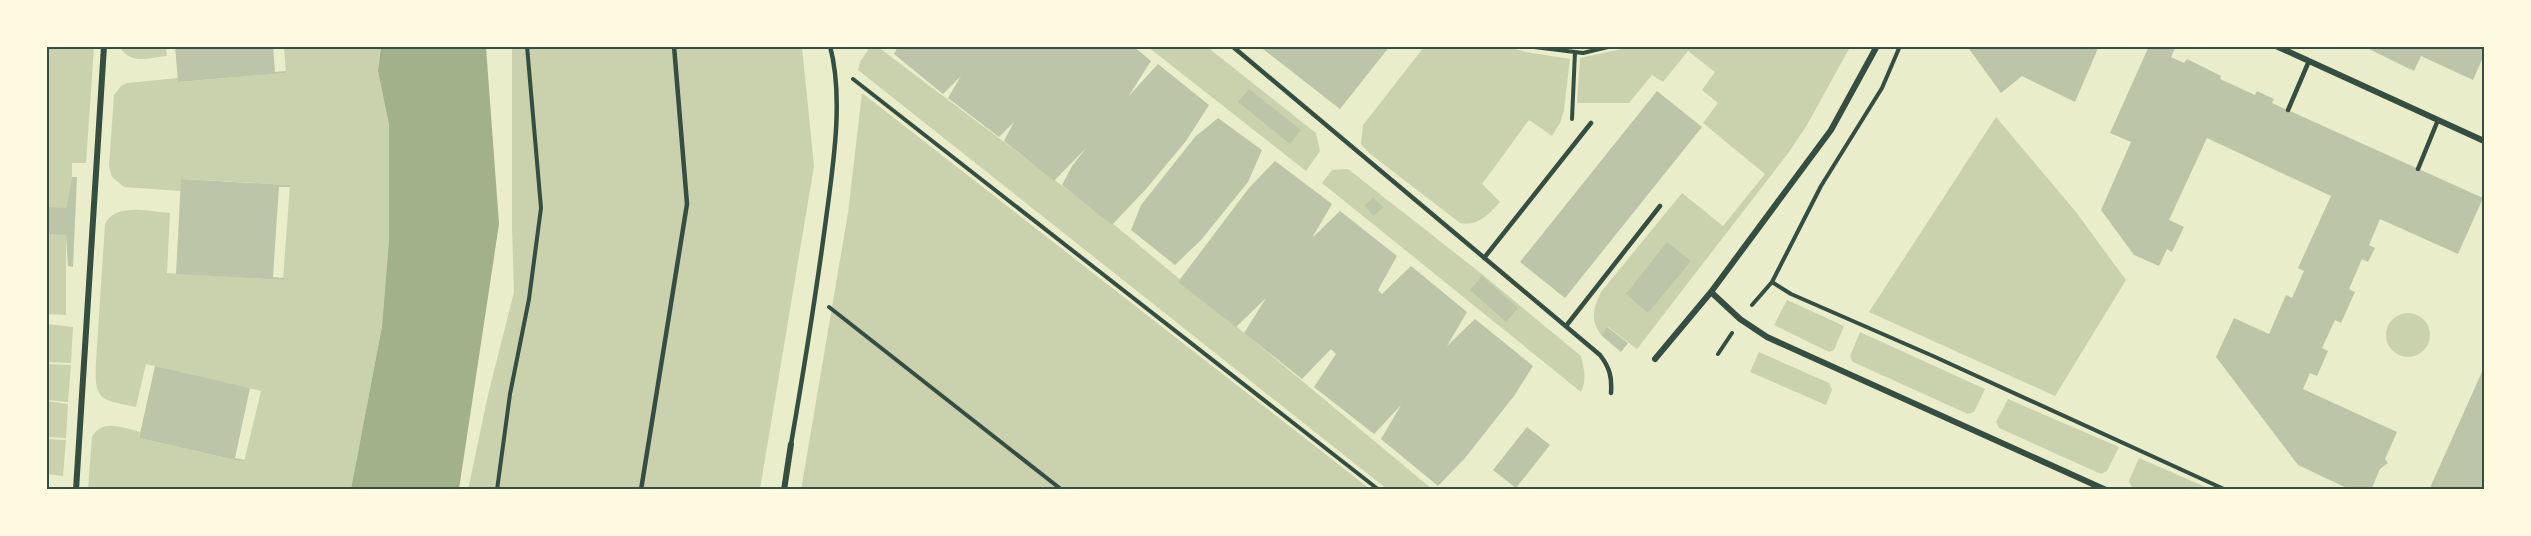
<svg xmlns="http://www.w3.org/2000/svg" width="2531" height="536" viewBox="0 0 2531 536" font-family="'Exo 2',sans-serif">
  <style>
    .green { fill: #cad2ad }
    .water { fill: #a3b18a }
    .building { fill: #bcc5a7 }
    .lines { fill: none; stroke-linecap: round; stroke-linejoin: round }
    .path { stroke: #344e41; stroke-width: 4 }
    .service { stroke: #344e41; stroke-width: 4.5 }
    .minor { stroke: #344e41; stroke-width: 6 }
    .neatline { fill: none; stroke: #344e41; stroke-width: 2 }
  </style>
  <rect width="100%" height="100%" fill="#e9edc9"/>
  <path class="green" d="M 46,47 L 94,47 L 86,163 L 72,163 L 72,177 L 66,208 L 66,315 L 47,314 Z
    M 120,47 L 166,47 L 167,56 C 149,58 130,65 120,47 Z
    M 284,47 L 381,47 L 378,71 L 389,125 L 389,239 L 382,326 L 351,489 L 88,490 L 92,437 C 102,418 124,428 140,432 L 139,438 L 244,462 L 261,391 L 146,364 L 136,407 C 100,400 94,401 96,362 L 105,224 C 116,202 150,212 170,213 L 167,273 L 283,280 L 290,185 L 182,179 L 181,191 L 124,187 L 112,177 L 109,166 L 114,95 L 121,86 L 127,83 L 178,78 L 179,82 L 286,73 Z
    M 512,47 L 802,47 L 814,166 L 760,489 L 468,490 L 488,395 L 514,292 L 512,228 Z
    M 870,47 L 878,47 L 1117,227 L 1432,489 L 1387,489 L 858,70 L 860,62 Z
    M 1148,47 L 1207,47 L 1316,133 L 1320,151 L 1306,171 Z
    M 1424,47 L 1508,47 L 1526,52 L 1570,59 L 1564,110 L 1560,123 L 1552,136 L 1529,120 L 1482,184 L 1500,202 C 1489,214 1478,227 1460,223 L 1369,153 L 1361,144 L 1363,125 Z
    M 1631,47 L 1850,47 L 1807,125 L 1789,152 L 1637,349 L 1608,327 L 1601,335 C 1590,319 1593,309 1601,292 L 1682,193 L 1723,226 L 1765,174 L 1703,123 L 1718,103 L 1702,90 L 1715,72 L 1688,51 L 1663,82 L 1652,75 L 1629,103 L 1577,103 L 1580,58 Z
    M 862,93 L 1370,489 L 801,490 L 848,213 Z
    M 1996,117 L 2076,212 L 2126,280 L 2055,396 L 1869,312 Z
    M 1348,169 L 1483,275 L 1581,356 C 1584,369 1587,379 1581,392 L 1322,183 L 1332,170 Z
    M 1787,300 L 1844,326 L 1834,350 L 1829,352 L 1774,325 Z
    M2386 335a22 22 0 1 1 44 0a22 22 0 1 1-44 0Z
    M 48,324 L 73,327 L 71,363 L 47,362 Z
    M 1860,332 L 1985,389 L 1974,412 L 1968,414 L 1853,362 L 1850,356 Z
    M 1759,352 L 1829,383 L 1832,390 L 1826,405 L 1750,372 Z
    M 46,364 L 71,365 L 68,402 L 47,400 Z
    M 2008,399 L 2119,447 L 2107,471 L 2101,474 L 1999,428 L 1996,422 Z
    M 47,401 L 68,404 L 66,438 L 47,437 Z
    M 46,439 L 66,440 L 63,476 L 47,474 Z
    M 2139,458 L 2210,489 L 2138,489 L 2131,486 L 2129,481 Z"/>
  <path class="water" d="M 381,47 L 486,47 L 499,224 L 459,489 L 351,489 L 382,326 L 389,239 L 389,125 L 378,71 Z"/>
  <path class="building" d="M 175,46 L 273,46 L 275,72 L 286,71 L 286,73 L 178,82 Z
    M 898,46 L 1133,46 L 1151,61 L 1128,97 L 1158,64 L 1209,105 L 1186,141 L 1146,189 L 1112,225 L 1062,185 L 1072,166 L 1087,147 L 1054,181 L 1004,141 L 1014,122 L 999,137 L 948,98 L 961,76 L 943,94 L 894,54 Z
    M 1265,46 L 1390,46 L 1340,109 L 1263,49 Z
    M 1967,46 L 2099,46 L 2075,102 L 2022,76 L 2001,93 Z
    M 2149,46 L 2176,46 L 2171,57 L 2184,63 L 2187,59 L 2221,76 L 2220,79 L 2255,95 L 2257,91 L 2274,99 L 2272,103 L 2483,198 L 2458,254 L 2380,219 L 2369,245 L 2375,248 L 2368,262 L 2362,259 L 2349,289 L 2355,292 L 2341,323 L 2335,320 L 2322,348 L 2328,351 L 2317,376 L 2310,373 L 2303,389 L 2397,432 L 2385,459 L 2388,463 L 2380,469 L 2371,490 L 2351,490 L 2298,465 L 2216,357 L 2234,318 L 2269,334 L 2286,295 L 2292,298 L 2304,271 L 2298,268 L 2331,196 L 2207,138 L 2169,220 L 2184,227 L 2172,252 L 2167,249 L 2159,266 L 2134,255 L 2101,210 L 2131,142 L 2110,133 Z
    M 2363,46 L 2484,46 L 2484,55 L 2473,80 L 2421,56 L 2414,71 Z
    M 1249,89 L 1301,130 L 1290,144 L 1238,102 Z
    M 1657,91 L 1702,127 L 1565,298 L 1520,262 Z
    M 1218,118 L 1262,150 L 1248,182 L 1201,240 L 1175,265 L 1131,230 L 1141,205 L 1195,137 Z
    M 1275,161 L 1332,204 L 1312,238 L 1340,211 L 1397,256 L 1378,290 L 1382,294 L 1411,266 L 1467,312 L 1447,346 L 1475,319 L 1533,366 L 1514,396 L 1465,458 L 1438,486 L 1381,439 L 1401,405 L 1374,434 L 1314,387 L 1336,354 L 1331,349 L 1302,379 L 1244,333 L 1266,298 L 1236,327 L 1178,282 L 1249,188 Z
    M 72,177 L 77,177 L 73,267 L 68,266 L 66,235 L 46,234 L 46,207 L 66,208 Z
    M 181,179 L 290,185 L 290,187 L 279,187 L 276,231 L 273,277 L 284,278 L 284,280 L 176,274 Z
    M 1373,197 L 1383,207 L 1374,216 L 1364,206 Z
    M 1667,242 L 1691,261 L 1648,313 L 1626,294 Z
    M 1482,276 L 1518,308 L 1506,322 L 1470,290 Z
    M 1607,327 L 1628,343 L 1621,352 L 1601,335 Z
    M 155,366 L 250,388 L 235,458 L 245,460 L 244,462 L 139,438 Z
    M 2484,366 L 2484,490 L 2429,490 L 2481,374 Z
    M 1527,427 L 1550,445 L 1516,488 L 1493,470 Z"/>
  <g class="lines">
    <path class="path" d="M 1526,46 L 1583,53 L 1612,46
      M 853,79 L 1379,490
      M 1572,119 L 1575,52
      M 1772,282 L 1791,294 L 1933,356 L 2226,490
      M 1752,305 L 1772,282 L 1821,186 L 1882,88 L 1900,46
      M 829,307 L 1062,490
      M 1718,354 L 1732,333
      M 497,490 L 510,394 L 529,299 L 541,208 L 527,46"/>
    <path class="service" d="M 1232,46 L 1600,355 C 1610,368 1612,377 1611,393
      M 2288,110 L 2309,61
      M 2418,169 L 2438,120
      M 1484,258 L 1591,123
      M 1566,326 L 1660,206
      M 791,444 C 804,369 816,294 826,219 C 833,166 844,98 830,46
      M 641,490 L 687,204 L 674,46"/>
    <path class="minor" d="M 2276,46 L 2484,141
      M 1711,292 L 1740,319 L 1767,337 L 2106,490
      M 1655,359 L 1711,292 L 1831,130 L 1877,46
      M 76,490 L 104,46
      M 784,490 L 791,444"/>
  </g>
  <rect width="2531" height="536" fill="none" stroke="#fefae0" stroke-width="96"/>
  <rect x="48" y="48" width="2435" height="440" class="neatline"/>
</svg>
